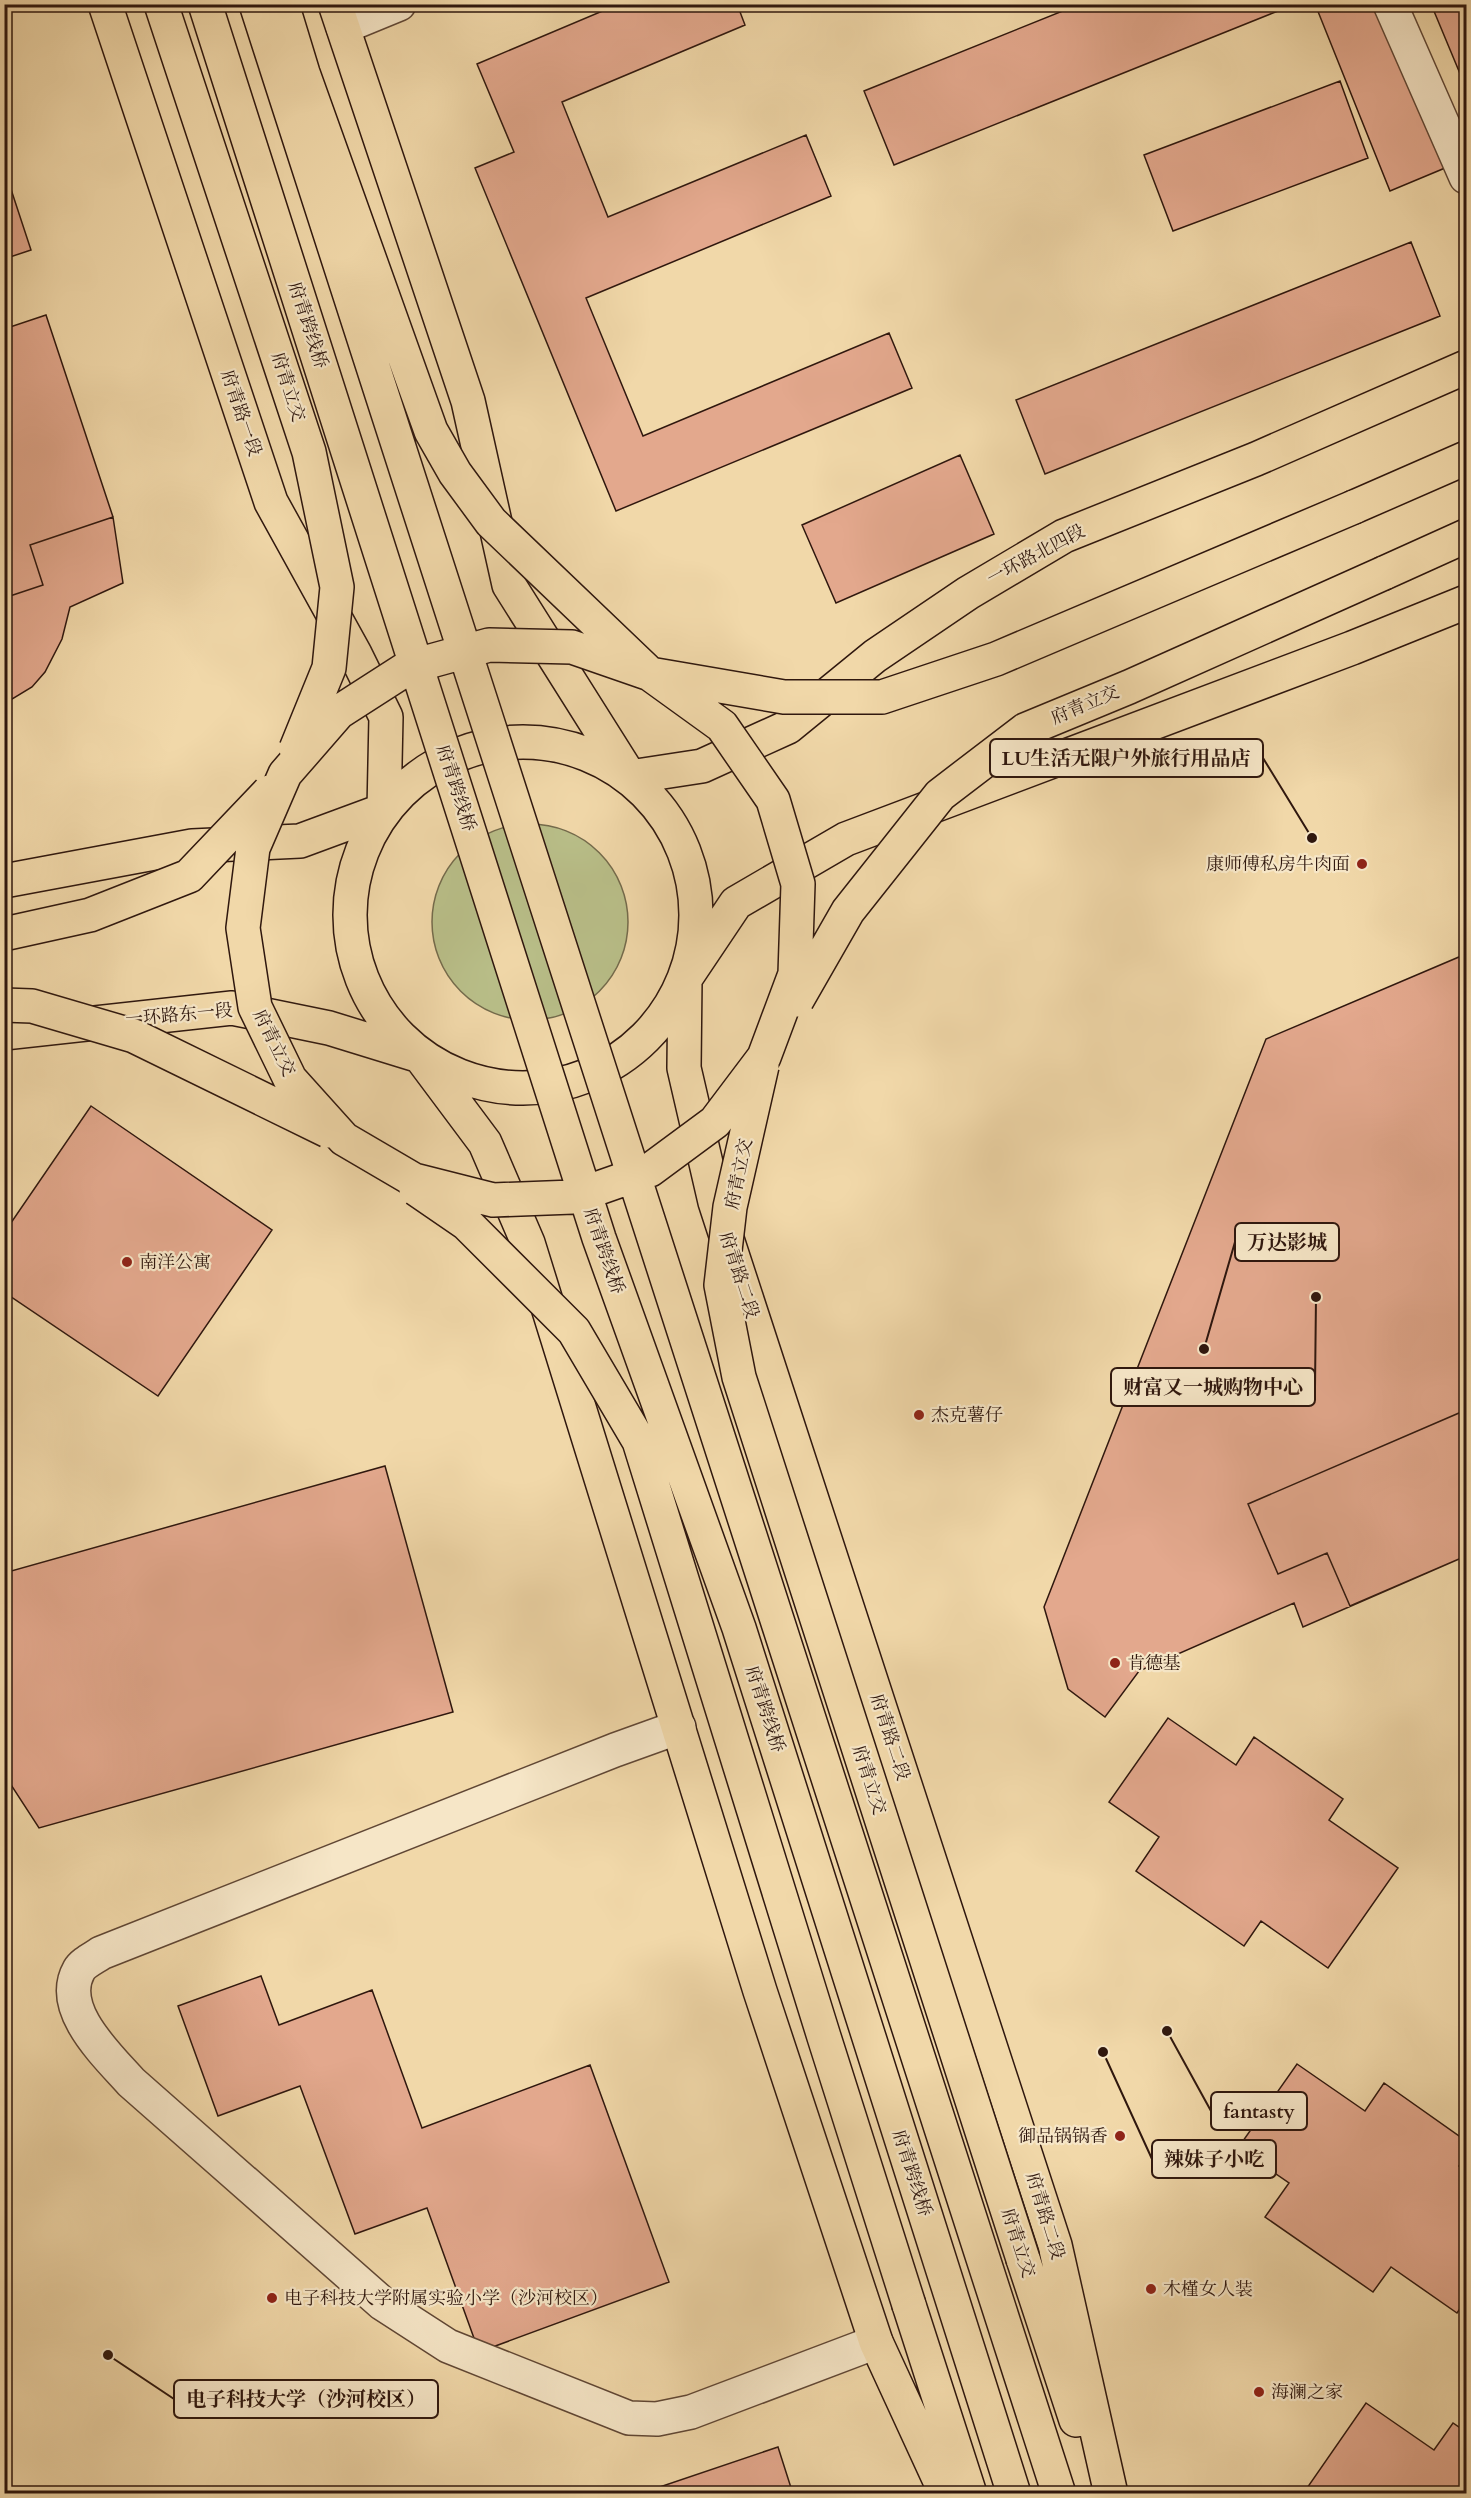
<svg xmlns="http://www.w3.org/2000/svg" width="1471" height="2498" viewBox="0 0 1471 2498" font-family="Cardo,'Noto Serif SC',serif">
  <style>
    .green { fill: #b9bf89; stroke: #746b4c; stroke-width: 1.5 }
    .building { fill: #e3a88d; stroke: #2f170e; stroke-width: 1.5 }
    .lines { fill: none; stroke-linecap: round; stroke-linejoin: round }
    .minor-casing { stroke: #604735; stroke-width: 36 }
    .major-casing { stroke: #2f170e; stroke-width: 36 }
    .minor { stroke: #f6e6c7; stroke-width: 33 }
    .major { stroke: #f1d8a9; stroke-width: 33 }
    .major-bridge-casing { stroke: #2f170e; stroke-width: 36; stroke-linecap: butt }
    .major-bridge { stroke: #f1d8a9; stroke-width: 33 }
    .poi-dot { fill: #8f2418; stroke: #f6e6c7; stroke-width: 2 }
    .labels { text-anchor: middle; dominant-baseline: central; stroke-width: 4.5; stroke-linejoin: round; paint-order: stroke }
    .street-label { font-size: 18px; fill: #2f170e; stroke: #f6e6c7 }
    .poi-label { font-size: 18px; fill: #2f170e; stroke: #f6e6c7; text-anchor: start }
    .leader { fill: none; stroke: #2f170e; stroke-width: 2 }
    .callout-dot { fill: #2f170e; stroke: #f6e6c7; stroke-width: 2 }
    .callout { fill: #f6e6c7; stroke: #2f170e; stroke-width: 2 }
    .callout-label { font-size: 20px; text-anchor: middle; font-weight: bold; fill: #2f170e }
  </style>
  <rect width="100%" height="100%" fill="#f1d8a9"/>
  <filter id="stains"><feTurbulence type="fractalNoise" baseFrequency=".00333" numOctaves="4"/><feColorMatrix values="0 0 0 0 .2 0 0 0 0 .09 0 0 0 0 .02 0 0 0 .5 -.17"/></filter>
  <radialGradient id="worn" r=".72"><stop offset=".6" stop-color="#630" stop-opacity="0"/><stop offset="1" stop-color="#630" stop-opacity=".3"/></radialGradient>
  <path class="green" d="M432 922a98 98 0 1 1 196 0a98 98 0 1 1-196 0Z"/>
  <path class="building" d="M 619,4 L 737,4 L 745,25 L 562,102 L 608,217 L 806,135 L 831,196 L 586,298 L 643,436 L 889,333 L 912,388 L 616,511 L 475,168 L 514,152 L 477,64 Z
    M 1080,4 L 1287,4 L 1288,7 L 894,165 L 864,91 Z
    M 1315,4 L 1379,4 L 1445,168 L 1390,191 Z
    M 1431,4 L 1466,4 L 1466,88 Z
    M 1340,81 L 1368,158 L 1173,231 L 1144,155 Z
    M 4,168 L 31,250 L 4,259 Z
    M 1411,242 L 1440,316 L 1045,474 L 1016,400 Z
    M 46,315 L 113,517 L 30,545 L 43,585 L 4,598 L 4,329 Z
    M 960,455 L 994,534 L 836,603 L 802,525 Z
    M 113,517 L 123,583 L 70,607 L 62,639 L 45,672 L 32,687 L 4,704 L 4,598 L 43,585 L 30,545 Z
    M 1466,954 L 1466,1556 L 1303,1627 L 1294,1603 L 1139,1671 L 1105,1717 L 1068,1689 L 1044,1607 L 1266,1039 Z
    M 91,1106 L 272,1230 L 158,1396 L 4,1292 L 4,1233 Z
    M 1466,1410 L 1466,1556 L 1350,1606 L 1327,1553 L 1278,1574 L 1248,1504 Z
    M 385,1466 L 453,1712 L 39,1828 L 4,1774 L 4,1573 Z
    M 1168,1718 L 1236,1765 L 1254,1737 L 1343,1799 L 1329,1820 L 1398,1868 L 1328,1968 L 1261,1921 L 1244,1946 L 1136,1871 L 1159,1837 L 1109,1802 Z
    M 261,1976 L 279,2025 L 372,1990 L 422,2128 L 590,2065 L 669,2282 L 479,2352 L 427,2208 L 355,2234 L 300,2086 L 218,2116 L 178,2006 Z
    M 1297,2064 L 1365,2111 L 1384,2083 L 1466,2141 L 1466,2155 L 1459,2166 L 1466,2171 L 1466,2300 L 1457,2313 L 1391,2267 L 1373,2292 L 1265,2217 L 1289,2183 L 1238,2148 Z
    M 1366,2403 L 1434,2450 L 1453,2423 L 1466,2432 L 1466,2494 L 1315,2494 L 1307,2488 Z
    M 778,2447 L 793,2494 L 639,2494 Z"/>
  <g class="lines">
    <g class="minor-casing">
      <path id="minor" d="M 1390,4 L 1466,177
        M 343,27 L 399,4
        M 679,1727 L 615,1750 L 101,1953 C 94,1958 83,1963 79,1970 C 57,2009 107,2055 131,2082 L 383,2304 L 448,2346 L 629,2418 L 657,2419 L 691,2412 L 876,2342"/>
    </g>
    <g class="major-casing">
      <path id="major" d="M 335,4 L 468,401 L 509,585 L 630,777 L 702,766 L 788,727 L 875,656 L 968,593 L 1064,536 L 1256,459 L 1466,367
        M 1354,507 L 1466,458
        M 1384,573 L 1466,536
        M350 915a173 173 0 1 1 346 0a173 173 0 1 1-346 0Z
        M 4,881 L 192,846 L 300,841 L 384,810 L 386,717 L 355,654 L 271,502 L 105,4
        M 4,1033 L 232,1008 L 329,1028 L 420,1056 L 485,1143 L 528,1243 L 760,1991 L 876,2342 L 946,2494
        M 1023,2259 L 1076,2420
        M 909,2305 L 970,2494
        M 1111,2494 L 1055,2245 L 715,1202 L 684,1068 L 685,979 L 736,903 L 846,839 L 1352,648 L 1466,602"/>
    </g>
    <use href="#minor" class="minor"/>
    <use href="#major" class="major"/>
    <g class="major-bridge-casing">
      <path id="major-bridge" d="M 161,4 L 309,452 L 337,587 L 329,668 L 296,749
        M 205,4 L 599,1238 L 739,1628 L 1014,2494
        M 256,4 L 1059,2494
        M 282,4 L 303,73 L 431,431 L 455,473 L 491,522 L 650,674 L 722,726 L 773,800 L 798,884 L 795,974 L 764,1057 L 715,1122 L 650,1170 L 573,1197 L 493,1200 L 414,1180 L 344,1139 L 290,1079 L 255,1007 L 243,928 L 253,848 L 285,774 L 339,712 L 409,667 L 489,645 L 572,647 L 650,674 L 784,697 L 882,697 L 996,659 L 1354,507
        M 4,934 L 90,915 L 189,876 L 269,792
        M 797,1000 L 848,911 L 940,795 L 1025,730 L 1129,687 L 1384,573
        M 4,1005 L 32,1006 L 134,1036 L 328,1131
        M 762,1066 L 730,1207 L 721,1285 L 739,1377 L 1023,2259
        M 416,1189 L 467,1224 L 574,1331 L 639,1441 L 824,2037 L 909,2305"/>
    </g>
    <use href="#major-bridge" class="major-bridge"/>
  </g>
  <g class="poi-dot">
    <circle cx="1362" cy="864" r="6"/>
    <circle cx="127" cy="1262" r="6"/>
    <circle cx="919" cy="1415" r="6"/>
    <circle cx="1115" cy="1663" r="6"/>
    <circle cx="1120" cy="2136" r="6"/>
    <circle cx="1151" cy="2289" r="6"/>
    <circle cx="272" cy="2298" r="6"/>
    <circle cx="1259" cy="2392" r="6"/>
  </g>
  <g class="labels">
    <g class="street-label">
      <text transform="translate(308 325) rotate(72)">府青跨线桥</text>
      <text transform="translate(288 387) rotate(72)">府青立交</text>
      <text transform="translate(241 413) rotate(71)">府青路一段</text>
      <text transform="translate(1036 555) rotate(-28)">一环路北四段</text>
      <text transform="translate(1085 705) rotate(-23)">府青立交</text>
      <text transform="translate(456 788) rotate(72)">府青跨线桥</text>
      <text transform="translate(179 1015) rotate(-5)">一环路东一段</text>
      <text transform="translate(274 1043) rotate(64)">府青立交</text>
      <text transform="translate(739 1174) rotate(-78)">府青立交</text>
      <text transform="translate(604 1251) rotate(71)">府青跨线桥</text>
      <text transform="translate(739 1275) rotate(72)">府青路二段</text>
      <text transform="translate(765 1709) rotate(72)">府青跨线桥</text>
      <text transform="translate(890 1737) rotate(72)">府青路二段</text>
      <text transform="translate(869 1780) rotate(72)">府青立交</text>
      <text transform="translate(912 2173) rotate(72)">府青跨线桥</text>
      <text transform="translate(1045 2216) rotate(73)">府青路二段</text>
      <text transform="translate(1018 2243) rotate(72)">府青立交</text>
    </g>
    <g class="poi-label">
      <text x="1350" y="864" text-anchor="end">康师傅私房牛肉面</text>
      <text x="139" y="1262">南洋公寓</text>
      <text x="931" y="1415">杰克薯仔</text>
      <text x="1127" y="1663">肯德基</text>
      <text x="1108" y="2136" text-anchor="end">御品锅锅香</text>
      <text x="1163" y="2289">木槿女人装</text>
      <text x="284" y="2298">电子科技大学附属实验小学（沙河校区）</text>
      <text x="1271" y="2392">海澜之家</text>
    </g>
  </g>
  <path class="leader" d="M1312 838L1263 758M1204 1349L1235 1242M1316 1297L1315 1387M1167 2031L1211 2111M1103 2052L1152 2159M108 2355L174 2399"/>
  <g class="callout-dot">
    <circle cx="1312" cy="838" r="6"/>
    <circle cx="1204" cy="1349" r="6"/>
    <circle cx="1316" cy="1297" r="6"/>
    <circle cx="1167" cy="2031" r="6"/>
    <circle cx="1103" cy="2052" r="6"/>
    <circle cx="108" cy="2355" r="6"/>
  </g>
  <g class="callout">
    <rect x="990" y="739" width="273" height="38" rx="6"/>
    <rect x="1235" y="1223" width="104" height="38" rx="6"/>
    <rect x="1111" y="1368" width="204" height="38" rx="6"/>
    <rect x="1211" y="2092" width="96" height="38" rx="6"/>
    <rect x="1152" y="2140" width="124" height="38" rx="6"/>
    <rect x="174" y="2380" width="264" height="38" rx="6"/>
  </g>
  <g class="callout-label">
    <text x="1126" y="765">LU生活无限户外旅行用品店</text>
    <text x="1287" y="1249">万达影城</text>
    <text x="1213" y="1394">财富又一城购物中心</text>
    <text x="1259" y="2118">fantasty</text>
    <text x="1214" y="2166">辣妹子小吃</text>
    <text x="306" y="2406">电子科技大学（沙河校区）</text>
  </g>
  <rect width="1471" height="2498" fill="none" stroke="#f1d8a9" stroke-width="24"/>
  <rect x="6" y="6" width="1459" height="2486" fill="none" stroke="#2f170e" stroke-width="3"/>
  <rect x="12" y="12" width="1447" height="2474" fill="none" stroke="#2f170e" stroke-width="1.5"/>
  <rect width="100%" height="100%" filter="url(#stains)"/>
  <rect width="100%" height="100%" fill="url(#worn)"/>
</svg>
